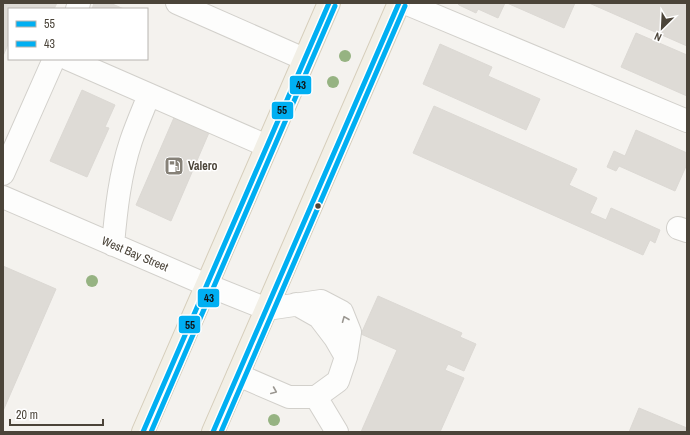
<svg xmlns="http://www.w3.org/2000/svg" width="690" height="435" viewBox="0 0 690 435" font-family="'Archivo Narrow',sans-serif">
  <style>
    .building { fill: #dedbd6; stroke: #dcd9d4 }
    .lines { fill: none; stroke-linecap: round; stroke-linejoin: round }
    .minor-casing { stroke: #d2d0cb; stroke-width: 24 }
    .major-casing { stroke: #d6cebb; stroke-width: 24 }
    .minor { stroke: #fdfdfc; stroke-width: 22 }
    .major { stroke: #f2efe6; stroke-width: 22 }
    .bus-1-casing { stroke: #fff; stroke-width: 8 }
    .bus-2-casing { stroke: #fff; stroke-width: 8 }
    .bus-1 { stroke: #00aff2; stroke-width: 5 }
    .bus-2 { stroke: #00aff2; stroke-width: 5 }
    .tree { fill: #96b382 }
    .oneway { stroke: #9b9791 }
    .bus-dot { fill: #4b4439; stroke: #fff; stroke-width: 1.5 }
    .labels { text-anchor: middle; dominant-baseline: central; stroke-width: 3; stroke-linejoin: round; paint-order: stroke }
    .poi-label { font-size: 12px; font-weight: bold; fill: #4b4439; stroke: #fff; text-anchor: start }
    .street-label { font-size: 12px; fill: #4b4439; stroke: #fff }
    .line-badge { stroke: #fff; stroke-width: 1.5 }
    .pale-badge-label { font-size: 11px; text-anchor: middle; font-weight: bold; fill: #111 }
  </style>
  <rect width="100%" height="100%" fill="#f4f2ee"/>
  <path class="building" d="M 3,3 L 57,3 L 54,9 L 9,9 L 9,42 L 3,56 Z
    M 94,3 L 110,3 L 124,9 L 92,9 Z
    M 457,3 L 505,3 L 498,18 L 478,9 L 476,13 L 459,5 Z
    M 507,3 L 575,3 L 564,28 Z
    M 589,3 L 687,3 L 687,46 Z
    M 636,33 L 687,55 L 687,96 L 621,67 Z
    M 440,44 L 492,67 L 488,76 L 540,99 L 526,130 L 423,84 Z
    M 82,90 L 115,105 L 105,127 L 109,128 L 87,177 L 50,161 Z
    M 434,106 L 577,169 L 569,185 L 597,198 L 590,213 L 606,220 L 611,208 L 660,230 L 655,243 L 650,240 L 643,255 L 413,153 Z
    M 176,113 L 211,128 L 171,221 L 136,205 Z
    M 636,130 L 687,153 L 687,164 L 675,191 L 619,166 L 616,171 L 607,167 L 614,151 L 625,156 Z
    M 3,266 L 56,289 L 3,411 Z
    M 378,296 L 462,333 L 460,337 L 476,344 L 464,371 L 448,364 L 445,370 L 464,378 L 440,432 L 361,432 L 397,350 L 361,334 Z
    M 639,408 L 687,428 L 687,432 L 629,432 Z"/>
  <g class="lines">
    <g class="minor-casing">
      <path id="minor" d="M 177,3 L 304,59
        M 405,3 L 687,121
        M 77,9 L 79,3
        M 68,59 L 267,146
        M 3,174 L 54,59
        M 3,197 L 207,285 L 267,309 L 321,301 L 342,312 L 350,332 L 346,357 L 338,381 L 316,397 L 289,397 L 238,375
        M 678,228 L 687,231
        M 113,245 C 116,210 120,174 131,141 C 136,126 143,110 149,95
        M 296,304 L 319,317 L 335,338 L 346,357
        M 316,397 L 337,432"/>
    </g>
    <g class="major-casing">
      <path id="major" d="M 143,432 L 329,3
        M 213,432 L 399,3"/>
    </g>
    <use href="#minor" class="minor"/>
    <use href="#major" class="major"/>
    <g class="bus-1-casing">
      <path id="bus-1" d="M 143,432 L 329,3
        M 213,432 L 399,3"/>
    </g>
    <g class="bus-2-casing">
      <path id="bus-2" d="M 151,432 L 335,6
        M 221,432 L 405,6"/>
    </g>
    <use href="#bus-1" class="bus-1"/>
    <use href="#bus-2" class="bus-2"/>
  </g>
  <g class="tree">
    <circle cx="345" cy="56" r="6"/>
    <circle cx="333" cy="82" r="6"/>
    <circle cx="92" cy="281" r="6"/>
    <circle cx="274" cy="420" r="6"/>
  </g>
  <defs><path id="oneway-chevron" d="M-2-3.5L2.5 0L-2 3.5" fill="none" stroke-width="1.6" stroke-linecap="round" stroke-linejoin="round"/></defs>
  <g class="oneway">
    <use href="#oneway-chevron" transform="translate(345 319) rotate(-112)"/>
    <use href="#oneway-chevron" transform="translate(274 391) rotate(23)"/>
  </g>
  <defs>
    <g id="fuel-square" transform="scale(1)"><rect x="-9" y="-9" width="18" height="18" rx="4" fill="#868178" stroke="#fff"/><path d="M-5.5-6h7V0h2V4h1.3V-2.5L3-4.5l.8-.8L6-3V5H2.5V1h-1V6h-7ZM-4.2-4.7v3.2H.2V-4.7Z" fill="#fff"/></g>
  </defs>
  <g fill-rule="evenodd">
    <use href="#fuel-square" x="174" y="166"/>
  </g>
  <circle class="bus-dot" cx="318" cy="206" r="3.5"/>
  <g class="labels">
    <g class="poi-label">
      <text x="188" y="166">Valero</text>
    </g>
    <g class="street-label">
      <text transform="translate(135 254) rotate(23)">West Bay Street</text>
    </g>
  </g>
  <g class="line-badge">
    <rect x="289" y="75" width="23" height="20" rx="4" fill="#00aff2"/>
    <rect x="271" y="101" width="23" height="19" rx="4" fill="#00aff2"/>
    <rect x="197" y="288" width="23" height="20" rx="4" fill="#00aff2"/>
    <rect x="178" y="315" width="23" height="19" rx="4" fill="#00aff2"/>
  </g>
  <g class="pale-badge-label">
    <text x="301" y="89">43</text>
    <text x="282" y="114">55</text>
    <text x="209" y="302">43</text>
    <text x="190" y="329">55</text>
  </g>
  <rect width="690" height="435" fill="none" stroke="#4b4439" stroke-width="8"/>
  <rect x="8" y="8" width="140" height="52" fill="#ffffff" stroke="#b7b4b0"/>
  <rect x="16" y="21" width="20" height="6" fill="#00aff2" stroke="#b7b4b0"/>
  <text x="44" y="28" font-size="12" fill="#4b4439">55</text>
  <rect x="16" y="41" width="20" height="6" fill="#00aff2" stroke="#b7b4b0"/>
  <text x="44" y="48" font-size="12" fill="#4b4439">43</text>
  <g transform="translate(662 28) rotate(204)" stroke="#ffffff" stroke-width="3" paint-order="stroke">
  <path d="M0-3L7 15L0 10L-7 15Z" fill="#4b4439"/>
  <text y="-6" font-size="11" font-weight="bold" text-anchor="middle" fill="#4b4439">N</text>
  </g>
  <path d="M10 419v6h93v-6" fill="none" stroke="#4b4439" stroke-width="2"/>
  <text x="16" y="419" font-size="12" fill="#4b4439" stroke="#ffffff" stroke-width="3" paint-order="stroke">20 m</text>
</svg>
